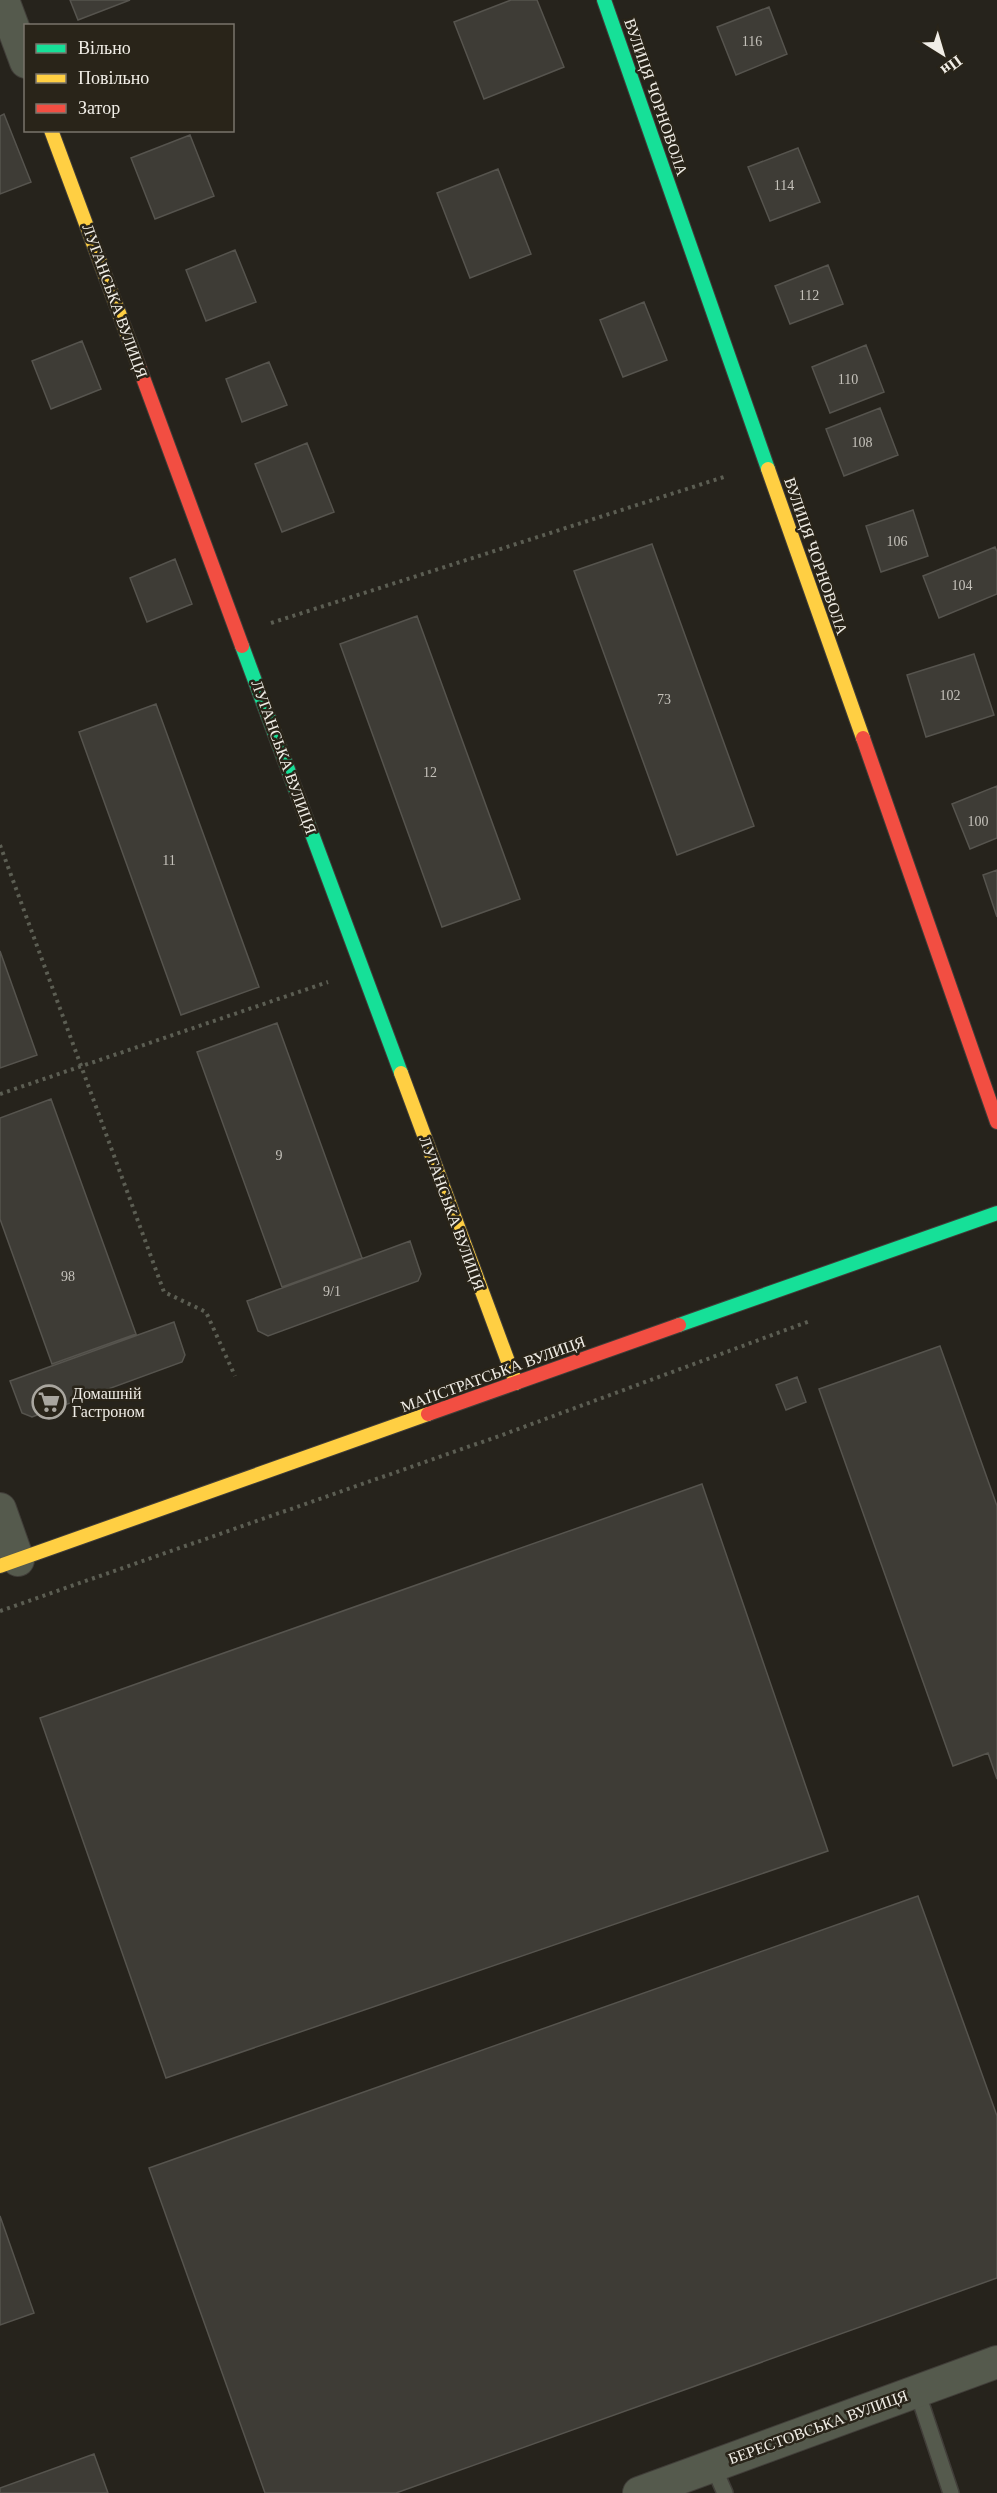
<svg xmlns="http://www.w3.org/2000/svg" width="997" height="2493" viewBox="0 0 997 2493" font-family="'Times New Roman',serif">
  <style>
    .building { fill: #3e3c36; stroke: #56544e; stroke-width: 1.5 }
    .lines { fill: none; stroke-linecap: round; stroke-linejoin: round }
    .lane-casing { stroke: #413e39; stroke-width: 18 }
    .street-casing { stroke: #413e39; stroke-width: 34 }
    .fast-casing { stroke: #413e39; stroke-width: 16 }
    .slow-casing { stroke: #413e39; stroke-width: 16 }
    .jam-casing { stroke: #413e39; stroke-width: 16 }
    .path { stroke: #5c5e53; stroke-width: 4; stroke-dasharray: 3 4.5; stroke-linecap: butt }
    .lane { stroke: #555a4d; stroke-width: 15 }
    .street { stroke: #555a4d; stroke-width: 32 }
    .fast { stroke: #16e098; stroke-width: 14 }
    .slow { stroke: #ffcf43; stroke-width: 14 }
    .jam { stroke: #f24e42; stroke-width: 14 }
    .labels { text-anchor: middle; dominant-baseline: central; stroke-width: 5; stroke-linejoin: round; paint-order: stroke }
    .number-label { font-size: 14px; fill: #c4c1ba }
    .street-label { font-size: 16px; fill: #f0ede6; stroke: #292419 }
    .poi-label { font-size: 16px; fill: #f0ede6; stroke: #292419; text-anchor: start }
  </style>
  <rect width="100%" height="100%" fill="#26231c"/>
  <path class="building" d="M 70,0 L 130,0 L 78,20 Z
    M 511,0 L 537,0 L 564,67 L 484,99 L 454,22 Z
    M 769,7 L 787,54 L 736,75 L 717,27 Z
    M 4,114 L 31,182 L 0,194 L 0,116 Z
    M 190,135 L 214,196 L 155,219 L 131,158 Z
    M 798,148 L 820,202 L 770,221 L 748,167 Z
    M 498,169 L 531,254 L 470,278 L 437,193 Z
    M 235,250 L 256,302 L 206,321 L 186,270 Z
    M 828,265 L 843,304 L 790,324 L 775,286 Z
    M 644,302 L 667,360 L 623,377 L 600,320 Z
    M 82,341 L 101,389 L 51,409 L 32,361 Z
    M 866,345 L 884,392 L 830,413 L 812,367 Z
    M 269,362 L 287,405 L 242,422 L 226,379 Z
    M 880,408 L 898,455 L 844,476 L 826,429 Z
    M 307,443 L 334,512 L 282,532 L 255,464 Z
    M 913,510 L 928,556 L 881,572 L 866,526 Z
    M 652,544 L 754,826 L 677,855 L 574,571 Z
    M 995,547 L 997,552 L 997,594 L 939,618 L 923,576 Z
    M 175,559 L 192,604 L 147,622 L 130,578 Z
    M 417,616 L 520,899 L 442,927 L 340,644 Z
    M 974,654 L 994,715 L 926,737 L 907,675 Z
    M 156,704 L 259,987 L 181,1015 L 79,732 Z
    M 997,786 L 997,838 L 970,849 L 952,804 Z
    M 997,870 L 997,917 L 983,875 Z
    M 0,951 L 37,1055 L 0,1068 Z
    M 277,1023 L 362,1258 L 282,1287 L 197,1052 Z
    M 51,1099 L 136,1334 L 52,1364 L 0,1219 L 0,1118 Z
    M 410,1241 L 421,1274 L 418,1281 L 268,1336 L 258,1331 L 247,1301 Z
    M 174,1322 L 185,1355 L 182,1362 L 32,1417 L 22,1413 L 10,1381 Z
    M 940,1346 L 997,1506 L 997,1779 L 988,1753 L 953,1766 L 819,1389 Z
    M 797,1377 L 806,1402 L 786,1410 L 776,1385 Z
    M 702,1484 L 828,1851 L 166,2078 L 40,1718 Z
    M 918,1896 L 997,2116 L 997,2278 L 396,2493 L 265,2493 L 149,2168 Z
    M 0,2216 L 34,2313 L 0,2325 Z
    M 94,2454 L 108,2493 L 0,2493 L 0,2488 Z"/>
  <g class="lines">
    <g class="lane-casing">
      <path id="lane" d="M 917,2391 L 951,2493
        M 713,2466 L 725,2493"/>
    </g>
    <g class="street-casing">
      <path id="street" d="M 3,0 L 26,62
        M 0,1509 L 18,1560
        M 639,2493 L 997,2362"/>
    </g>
    <g class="fast-casing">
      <path id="fast" d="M 604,0 L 768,469
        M 242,646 L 401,1073
        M 679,1325 L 997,1213"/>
    </g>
    <g class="slow-casing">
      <path id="slow" d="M 51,130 L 135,356
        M 768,469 L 863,738
        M 401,1073 L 516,1383
        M 0,1566 L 428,1414"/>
    </g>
    <g class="jam-casing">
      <path id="jam" d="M 135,356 L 242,646
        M 863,738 L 997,1122
        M 428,1414 L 679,1325"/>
    </g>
    <path class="path" d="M 271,623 L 727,476
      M 0,845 L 164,1292 L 206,1312 L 235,1376
      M 0,1094 L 328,982
      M 0,1611 L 502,1435 L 810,1321"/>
    <use href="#lane" class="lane"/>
    <use href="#street" class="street"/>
    <use href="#fast" class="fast"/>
    <use href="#slow" class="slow"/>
    <use href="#jam" class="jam"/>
  </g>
  <defs>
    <g id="supermarket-ring" transform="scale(1.725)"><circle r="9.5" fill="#292419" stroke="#a9a69f" stroke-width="1.5"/><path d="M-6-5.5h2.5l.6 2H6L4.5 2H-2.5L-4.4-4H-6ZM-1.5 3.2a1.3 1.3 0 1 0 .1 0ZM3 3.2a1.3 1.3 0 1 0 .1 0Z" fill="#a9a69f"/></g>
  </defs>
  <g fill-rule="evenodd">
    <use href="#supermarket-ring" x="49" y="1402"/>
  </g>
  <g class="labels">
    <g class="number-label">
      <text x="752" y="41">116</text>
      <text x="784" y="185">114</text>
      <text x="809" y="295">112</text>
      <text x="848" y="379">110</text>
      <text x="862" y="442">108</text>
      <text x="897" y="541">106</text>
      <text x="962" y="585">104</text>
      <text x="950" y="695">102</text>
      <text x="664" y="699">73</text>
      <text x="430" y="772">12</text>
      <text x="978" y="821">100</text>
      <text x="169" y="860">11</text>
      <text x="279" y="1155">9</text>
      <text x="68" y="1276">98</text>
      <text x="332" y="1291">9/1</text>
    </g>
    <g class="street-label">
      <text transform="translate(656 97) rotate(71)">ВУЛИЦЯ ЧОРНОВОЛА</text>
      <text transform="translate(115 301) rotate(70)">ЛУГАНСЬКА ВУЛИЦЯ</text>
      <text transform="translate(816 556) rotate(71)">ВУЛИЦЯ ЧОРНОВОЛА</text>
      <text transform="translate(284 757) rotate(70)">ЛУГАНСЬКА ВУЛИЦЯ</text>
      <text transform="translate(452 1213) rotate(70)">ЛУГАНСЬКА ВУЛИЦЯ</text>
      <text transform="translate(493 1374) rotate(-20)">МАҐІСТРАТСЬКА ВУЛИЦЯ</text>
      <text transform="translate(818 2427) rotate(-20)">БЕРЕСТОВСЬКА ВУЛИЦЯ</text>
    </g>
    <g class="poi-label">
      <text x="72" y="1393">Домашній<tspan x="72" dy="18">Гастроном</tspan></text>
    </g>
  </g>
  <rect x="24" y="24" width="210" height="108" fill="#292419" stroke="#79746b" stroke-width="1.5"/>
  <rect x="36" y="44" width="30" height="9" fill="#16e098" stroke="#79746b" stroke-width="1.5"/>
  <text x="78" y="54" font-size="18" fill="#f0ede6">Вільно</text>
  <rect x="36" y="74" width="30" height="9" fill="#ffcf43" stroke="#79746b" stroke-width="1.5"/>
  <text x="78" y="84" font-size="18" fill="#f0ede6">Повільно</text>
  <rect x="36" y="104" width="30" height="9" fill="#f24e42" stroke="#79746b" stroke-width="1.5"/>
  <text x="78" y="114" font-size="18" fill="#f0ede6">Затор</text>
  <g transform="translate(943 54) rotate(143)" stroke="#292419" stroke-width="4.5" paint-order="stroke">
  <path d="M0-4.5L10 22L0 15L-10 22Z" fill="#f0ede6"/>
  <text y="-9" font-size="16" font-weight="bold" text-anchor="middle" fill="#f0ede6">Пн</text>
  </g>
</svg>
